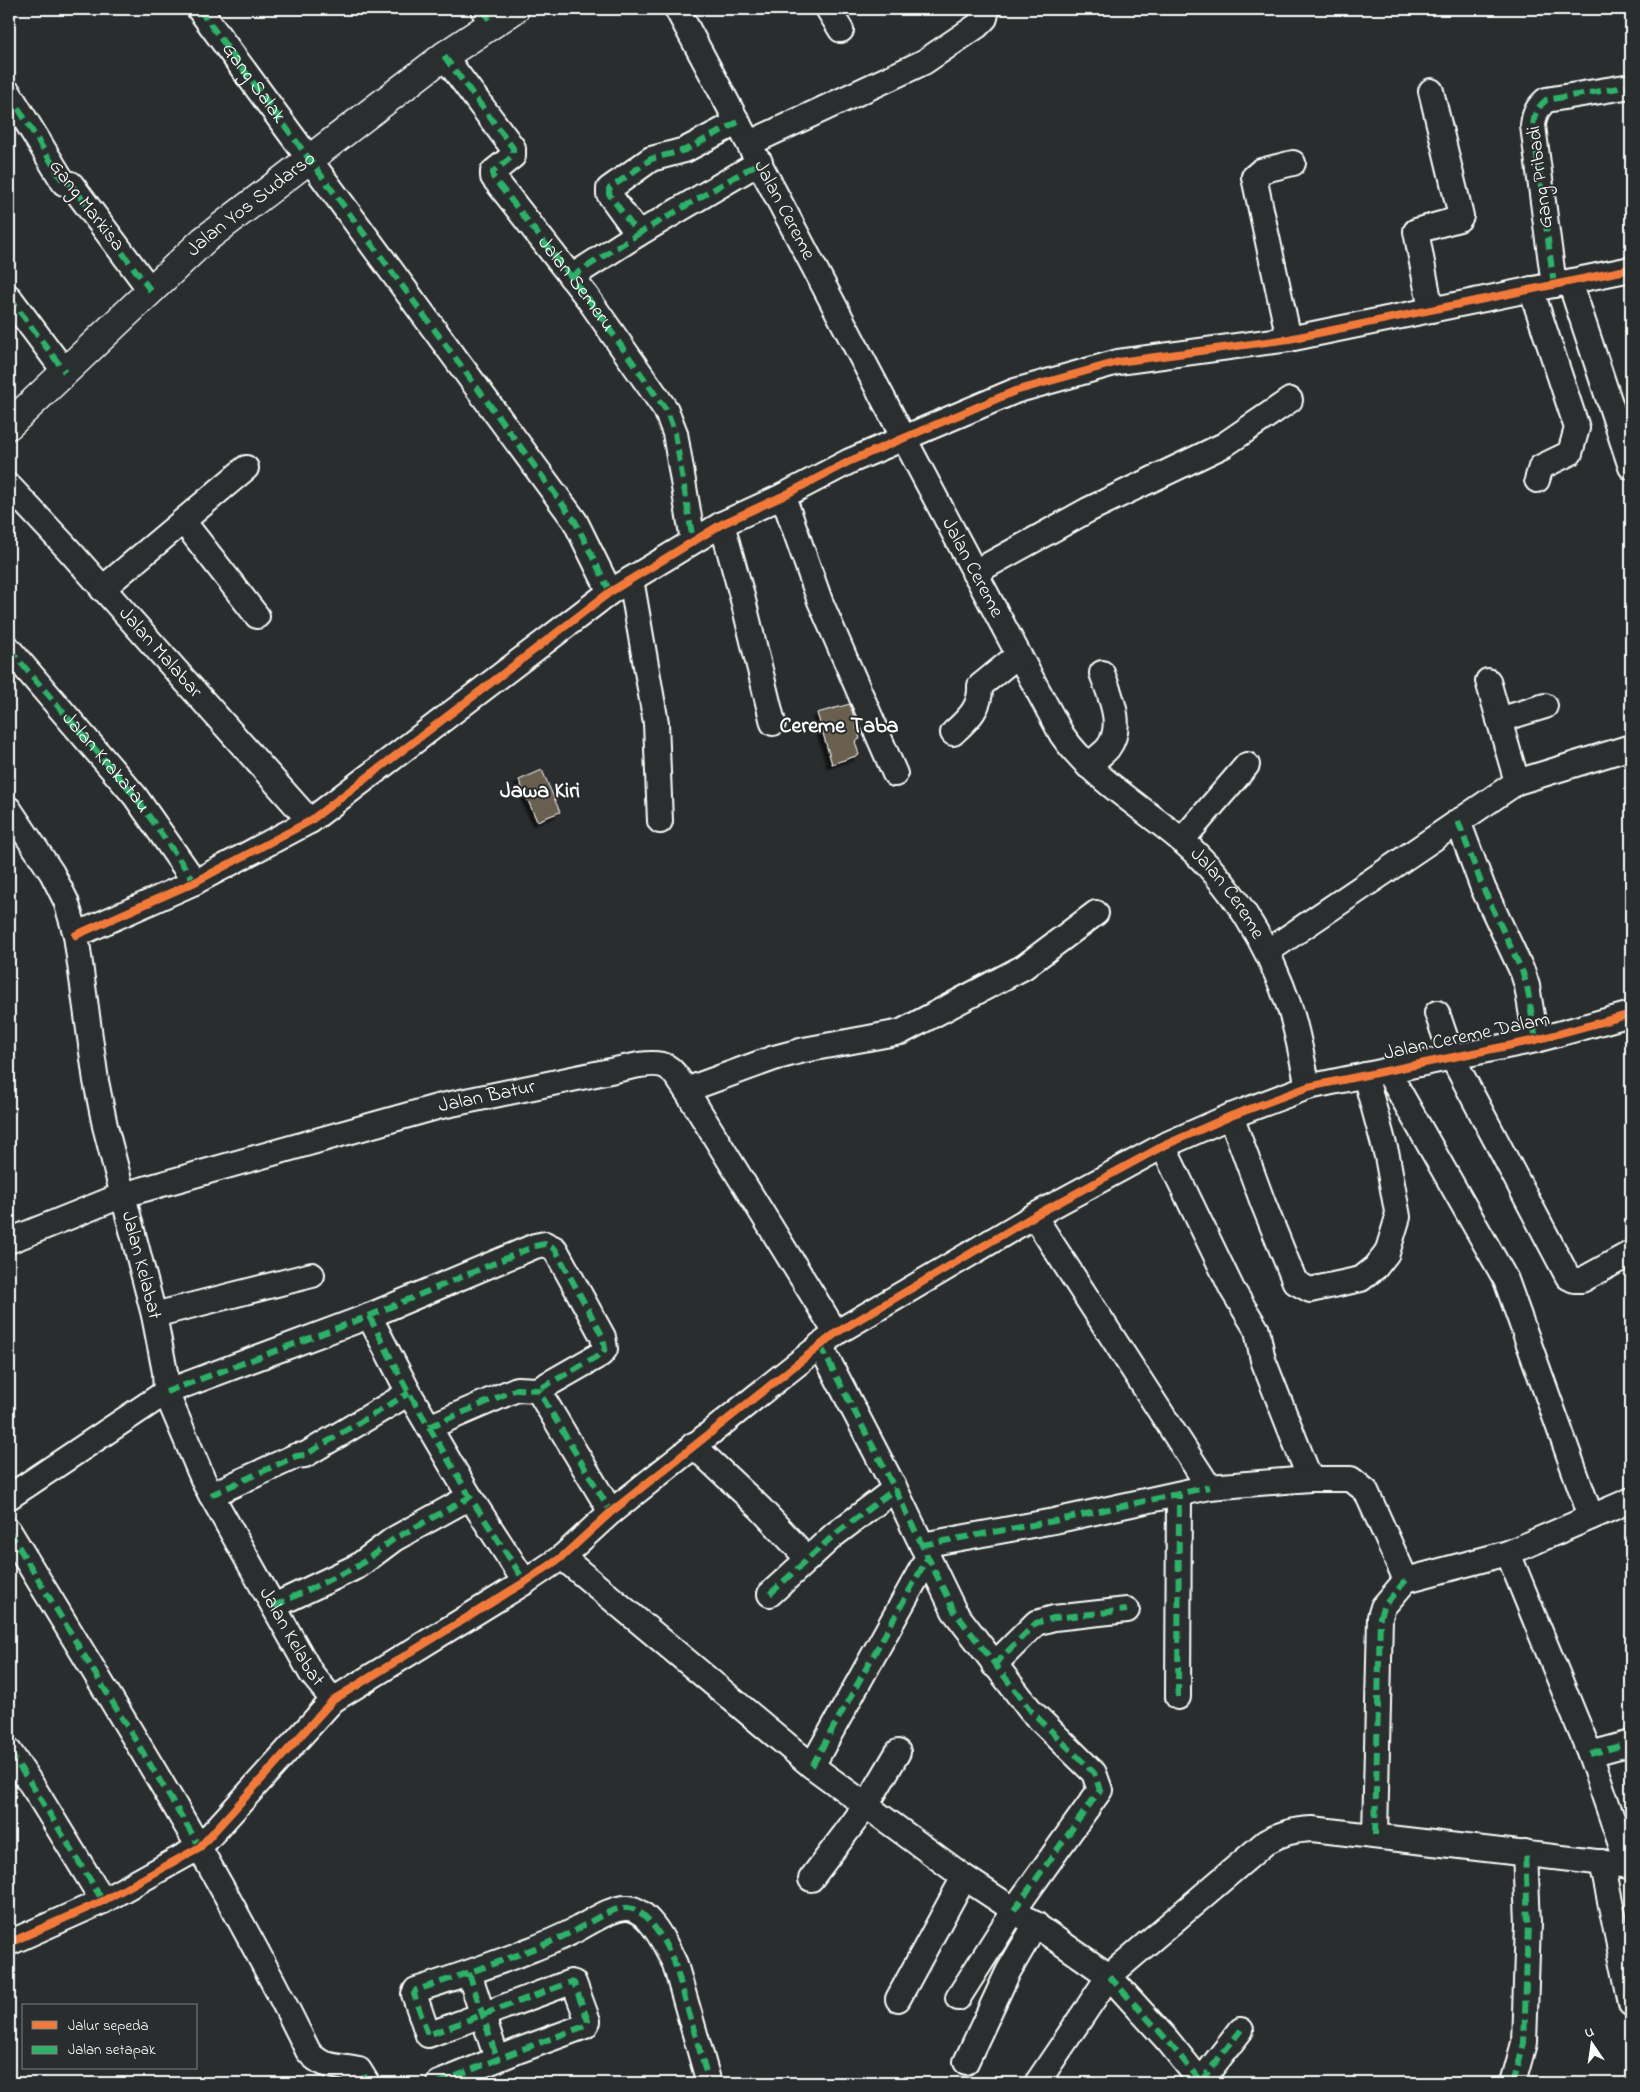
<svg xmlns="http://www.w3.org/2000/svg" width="1640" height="2092" viewBox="0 0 1640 2092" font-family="'Indie Flower',sans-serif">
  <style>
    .building { fill: #675e4f; stroke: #fff; filter: url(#shadow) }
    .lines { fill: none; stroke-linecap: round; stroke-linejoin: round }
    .minor-casing { stroke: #fff; stroke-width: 28 }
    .highway-casing { stroke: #fff; stroke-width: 31 }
    .minor { stroke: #2a2d2e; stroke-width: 24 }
    .highway { stroke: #2a2d2e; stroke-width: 28 }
    .quiet { stroke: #2db169; stroke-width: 6; stroke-dasharray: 12 6; stroke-linecap: butt }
    .cycleway-casing { stroke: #2a2d2e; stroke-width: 11 }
    .cycleway { stroke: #f17a3a; stroke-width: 8 }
    .labels { text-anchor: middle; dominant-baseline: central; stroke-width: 4; stroke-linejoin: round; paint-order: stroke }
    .street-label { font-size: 20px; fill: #fff; stroke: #2a2d2e }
    .quarter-label { font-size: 22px; font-weight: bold; fill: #fff; stroke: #2a2d2e }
  </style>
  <defs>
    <filter id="shadow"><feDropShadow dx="-4.5" dy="4.5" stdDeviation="1" flood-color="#0009"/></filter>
  </defs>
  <rect width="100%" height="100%" fill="#2a2d2e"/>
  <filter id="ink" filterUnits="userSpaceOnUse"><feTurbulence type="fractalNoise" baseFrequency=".02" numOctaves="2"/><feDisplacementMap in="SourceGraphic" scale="10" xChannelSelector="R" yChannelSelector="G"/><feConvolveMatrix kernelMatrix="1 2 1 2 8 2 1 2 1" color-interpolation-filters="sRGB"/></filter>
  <g filter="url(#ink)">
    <path class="building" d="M 850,704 L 860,739 L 855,741 L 859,755 L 832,764 L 817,713 Z
      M 542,770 L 560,812 L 537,821 L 519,780 Z"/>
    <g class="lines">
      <g class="minor-casing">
        <g id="minor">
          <path id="s1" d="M 199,9 L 575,521 L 610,592"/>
          <path d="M 483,9 L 491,23"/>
          <path id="s2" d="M 677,9 C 807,250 931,494 1062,735 C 1092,778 1141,806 1181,840 C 1231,882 1268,944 1289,1006 C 1298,1031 1302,1060 1308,1087"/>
          <path d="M 828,9 L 841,30"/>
          <path id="s3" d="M 444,56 L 513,148 L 513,156 L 493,172 L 493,177 L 587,297 L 666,410 L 675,433 L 693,541"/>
          <path d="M 9,93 L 64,183 L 71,184 L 151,291"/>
          <path d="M 738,122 L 685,150 L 651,159 L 609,189 L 609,194 L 638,234 L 760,162"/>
          <path d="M 750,143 L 924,62 L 977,26 L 985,18 L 987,9"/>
          <path d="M 571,277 L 638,234"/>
          <path d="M 1570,282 L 1631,467"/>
          <path d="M 1554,285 L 1533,126 C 1534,114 1537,108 1546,100 L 1631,86"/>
          <path d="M 1531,289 L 1577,428 L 1570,453 L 1541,467 L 1537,480"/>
          <path d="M 9,297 L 65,372"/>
          <path d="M 1431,310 L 1416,231 L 1459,219 L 1461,216 L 1431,91"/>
          <path d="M 1289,339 L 1254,177 L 1261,171 L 1293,163"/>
          <path id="s4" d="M 9,486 L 67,548 L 310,821"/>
          <path d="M 783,496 L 820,601 L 895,774"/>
          <path d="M 183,521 L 257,616"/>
          <path d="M 722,524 L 742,596 L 773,723"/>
          <path d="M 974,573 L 1088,510 L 1224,445 L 1290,400"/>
          <path d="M 631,579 L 656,723 L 660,821"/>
          <path d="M 102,589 L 246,468"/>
          <path id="s5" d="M 9,649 L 135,796 L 195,882"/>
          <path d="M 1488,681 L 1517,782"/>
          <path d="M 1499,720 L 1545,706"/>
          <path d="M 953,733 C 968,719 981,708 980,686 L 1018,655"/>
          <path d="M 1088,766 C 1094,760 1103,754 1108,748 C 1125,725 1110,696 1102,673"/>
          <path id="s6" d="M 9,809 L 52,873 L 66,901 L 76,935 L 96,1081 L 105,1126 L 154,1315 L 165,1372 L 166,1392 L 205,1484 L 311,1673 L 333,1700"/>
          <path d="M 1458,821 L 1483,888 L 1523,973 L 1527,986 L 1536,1040"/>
          <path d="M 1182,840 L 1247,765"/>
          <path d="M 76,935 L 195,882 L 310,821 L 610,592 L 722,524 L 783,496 L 850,461 L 1015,391 L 1118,362 L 1289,339 L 1631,269"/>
          <path d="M 1268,951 L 1517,782 L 1631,747"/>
          <path d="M 1437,1013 L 1452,1057 L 1568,1277 L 1574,1280 L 1582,1280 L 1631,1253"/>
          <path d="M 1387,1070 L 1506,1280 L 1591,1517"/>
          <path d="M 686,1090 L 774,1058 L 804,1050 L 901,1032 L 1024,967 L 1096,913"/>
          <path d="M 1231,1116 L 1263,1203 L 1295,1282 L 1310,1290 L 1361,1279 L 1376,1267 L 1387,1253 L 1398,1217 L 1387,1156 L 1365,1075"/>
          <path d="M 1163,1146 L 1232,1289 L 1257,1330 L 1263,1360 L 1310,1479"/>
          <path d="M 1034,1216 L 1209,1487 L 1310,1479 L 1351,1479 L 1366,1491 L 1406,1580 L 1508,1553 L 1631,1500"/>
          <path id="s7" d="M 9,1241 L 123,1195 L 437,1107 L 639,1065 C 669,1061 670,1067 686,1090 L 836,1333"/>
          <path d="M 154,1315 L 312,1275"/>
          <path d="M 369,1316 L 409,1393 L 470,1497 L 525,1582"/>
          <path d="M 820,1345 L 895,1489 L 954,1611 L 1031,1711 L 1094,1773 L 1100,1790 L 1014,1910 L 958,1998"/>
          <path d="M 429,1427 L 517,1389 L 538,1390 L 611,1512"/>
          <path d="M 693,1445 L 760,1508 L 808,1559"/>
          <path d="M 211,1495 L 296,1456 L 305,1455 L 409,1393"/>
          <path d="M 9,1497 L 166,1392 L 369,1316 L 535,1246 L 545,1244 L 555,1249 L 603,1337 L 605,1349 L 601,1354 L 538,1390"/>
          <path d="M 9,1531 C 112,1702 220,1871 308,2051 C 322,2069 338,2065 359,2070 L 367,2083"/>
          <path d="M 922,1545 L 1054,1521 L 1209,1487"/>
          <path d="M 1508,1553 L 1590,1754 L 1628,1865"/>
          <path d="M 562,1557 L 812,1766 L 964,1877 L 1014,1910 L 1109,1976 L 1168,2041 L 1202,2083"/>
          <path d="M 770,1594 L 834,1535 L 895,1489"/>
          <path d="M 274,1606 L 358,1566 L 394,1539 L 470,1497"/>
          <path d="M 994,1665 L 1036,1623 L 1054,1618 L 1127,1610"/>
          <path d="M 1178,1697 L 1179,1494"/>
          <path d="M 9,1751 L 35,1790 L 103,1901"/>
          <path d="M 1590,1754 L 1631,1743"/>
          <path d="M 812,1766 L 928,1557"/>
          <path d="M 1375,1835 L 1380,1617 L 1383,1607 L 1406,1580"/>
          <path d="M 1602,1862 L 1631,2003"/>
          <path d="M 811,1879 L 866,1806 L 898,1752"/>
          <path d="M 9,1943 L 103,1901 L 200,1847 L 333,1700 L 525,1582 L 562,1557 L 611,1512 L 836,1333 L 1034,1216 L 1163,1146 L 1231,1116 L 1308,1087 L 1536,1040 L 1631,1014"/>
          <path d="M 469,1973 L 497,2059"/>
          <path d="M 898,1999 L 964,1877"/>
          <path d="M 966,2062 L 1008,1972 L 1036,1924"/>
          <path d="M 1201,2081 L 1241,2030"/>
          <path d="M 439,2083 L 520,2050 L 585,2026 L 588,2021 L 574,1983 L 571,1982 L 428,2035 L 414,1994 L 416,1990 C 451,1979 485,1967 520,1954 C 540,1946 560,1939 579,1928 C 593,1921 612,1907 628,1908 C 650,1910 667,1947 675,1964 L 709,2083"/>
          <path d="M 1037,2083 L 1109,1976 L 1266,1842 C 1281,1833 1294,1830 1312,1829 L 1631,1866"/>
          <path d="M 1513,2083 L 1524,2043 L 1528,1923 L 1525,1853"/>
        </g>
      </g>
      <g class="highway-casing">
        <g id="highway">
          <path id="s8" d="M 9,425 L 204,240 L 444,56 L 515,9"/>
        </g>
      </g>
      <use href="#minor" class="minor"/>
      <use href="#highway" class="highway"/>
      <path class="quiet" d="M 199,9 L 575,521 L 610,592
        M 483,9 L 491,23
        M 444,56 L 513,148 L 513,156 L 493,172 L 493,177 L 587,297 L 666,410 L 675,433 L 693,541
        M 9,93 L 64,183 L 71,184 L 151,291
        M 738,122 L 685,150 L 651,159 L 609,189 L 609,194 L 638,234 L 760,162
        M 571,277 L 638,234
        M 1554,285 L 1533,126 C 1534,114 1537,108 1546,100 L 1631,86
        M 9,297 L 65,372
        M 9,649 L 135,796 L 195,882
        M 1458,821 L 1483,888 L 1523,973 L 1527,986 L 1536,1040
        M 369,1316 L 409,1393 L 470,1497 L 525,1582
        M 820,1345 L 895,1489 L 954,1611 L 1031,1711 L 1094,1773 L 1100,1790 L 1014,1910
        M 166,1392 L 369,1316 L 535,1246 L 545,1244 L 555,1249 L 603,1337 L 605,1349 L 601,1354 L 538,1390
        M 429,1427 L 517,1389 L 538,1390 L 611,1512
        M 211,1495 L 296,1456 L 305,1455 L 409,1393
        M 9,1531 L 200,1847
        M 922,1545 L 1054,1521 L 1209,1487
        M 770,1594 L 834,1535 L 895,1489
        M 274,1606 L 358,1566 L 394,1539 L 470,1497
        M 994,1665 L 1036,1623 L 1054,1618 L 1127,1610
        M 1178,1697 L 1179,1494
        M 9,1751 L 35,1790 L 103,1901
        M 1590,1754 L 1631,1743
        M 812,1766 L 928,1557
        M 1375,1835 L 1380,1617 L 1383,1607 L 1406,1580
        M 469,1973 L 497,2059
        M 1109,1976 L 1168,2041 L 1202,2083
        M 364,2075 L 367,2083
        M 1201,2081 L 1241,2030
        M 439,2083 L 520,2050 L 585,2026 L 588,2021 L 574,1983 L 571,1982 L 428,2035 L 414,1994 L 416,1990 C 451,1979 485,1967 520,1954 C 540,1946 560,1939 579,1928 C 593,1921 612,1907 628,1908 C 650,1910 667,1947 675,1964 L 709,2083
        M 1513,2083 L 1524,2043 L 1528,1923 L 1525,1853"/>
      <g class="cycleway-casing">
        <path id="cycleway" d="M 76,935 L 195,882 L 310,821 L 610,592 L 722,524 L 783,496 L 850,461 L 1015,391 L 1118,362 L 1289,339 L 1631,269
          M 9,1943 L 103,1901 L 200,1847 L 333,1700 L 525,1582 L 562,1557 L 611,1512 L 836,1333 L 1034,1216 L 1163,1146 L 1231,1116 L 1308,1087 L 1536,1040 L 1631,1014"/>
      </g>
      <use href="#cycleway" class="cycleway"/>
    </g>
  </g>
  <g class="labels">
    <g class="street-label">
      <text stroke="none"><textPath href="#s1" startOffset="92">Gang Salak</textPath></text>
      <text transform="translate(1541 177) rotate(-97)">Gang Pribadi</text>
      <text stroke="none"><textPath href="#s8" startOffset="328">Jalan Yos Sudarso</textPath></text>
      <text transform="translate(86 206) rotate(52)">Gang Markisa</text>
      <text stroke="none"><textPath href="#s2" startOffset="228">Jalan Cereme</textPath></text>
      <text stroke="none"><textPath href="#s3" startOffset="289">Jalan Semeru</textPath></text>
      <text stroke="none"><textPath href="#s2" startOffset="632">Jalan Cereme</textPath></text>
      <text stroke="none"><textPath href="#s4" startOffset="225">Jalan Malabar</textPath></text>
      <text stroke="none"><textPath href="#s5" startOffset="149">Jalan Krakatau</textPath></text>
      <text stroke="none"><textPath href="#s2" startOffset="1052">Jalan Cereme</textPath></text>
      <text transform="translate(1467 1037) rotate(-12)">Jalan Cereme Dalam</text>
      <text stroke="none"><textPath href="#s7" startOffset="500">Jalan Batur</textPath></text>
      <text stroke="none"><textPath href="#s6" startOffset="481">Jalan Kelabat</textPath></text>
      <text stroke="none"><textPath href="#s6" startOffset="886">Jalan Kelabat</textPath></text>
    </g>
    <g class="quarter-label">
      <text x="839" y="727">Cereme Taba</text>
      <text x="540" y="792">Jawa Kiri</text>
    </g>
  </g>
  <rect width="1640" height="2092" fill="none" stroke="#2a2d2e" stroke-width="30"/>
  <rect x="15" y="15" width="1610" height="2062" fill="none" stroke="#fff" stroke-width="2" filter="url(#ink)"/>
  <rect x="22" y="2004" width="175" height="65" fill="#2a2d2e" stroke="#7f8182"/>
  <rect x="32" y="2021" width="25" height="8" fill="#f17a3a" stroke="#7f8182"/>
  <text x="68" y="2030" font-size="15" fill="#ffffff">Jalur sepeda</text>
  <rect x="32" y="2046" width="25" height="8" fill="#2db169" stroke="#7f8182"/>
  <text x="68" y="2054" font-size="15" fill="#ffffff">Jalan setapak</text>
  <g transform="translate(1592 2044) rotate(347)" stroke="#2a2d2e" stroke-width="4" paint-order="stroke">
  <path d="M0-4L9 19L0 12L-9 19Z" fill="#ffffff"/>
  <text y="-8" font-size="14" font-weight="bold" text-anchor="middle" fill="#ffffff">U</text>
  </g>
</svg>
